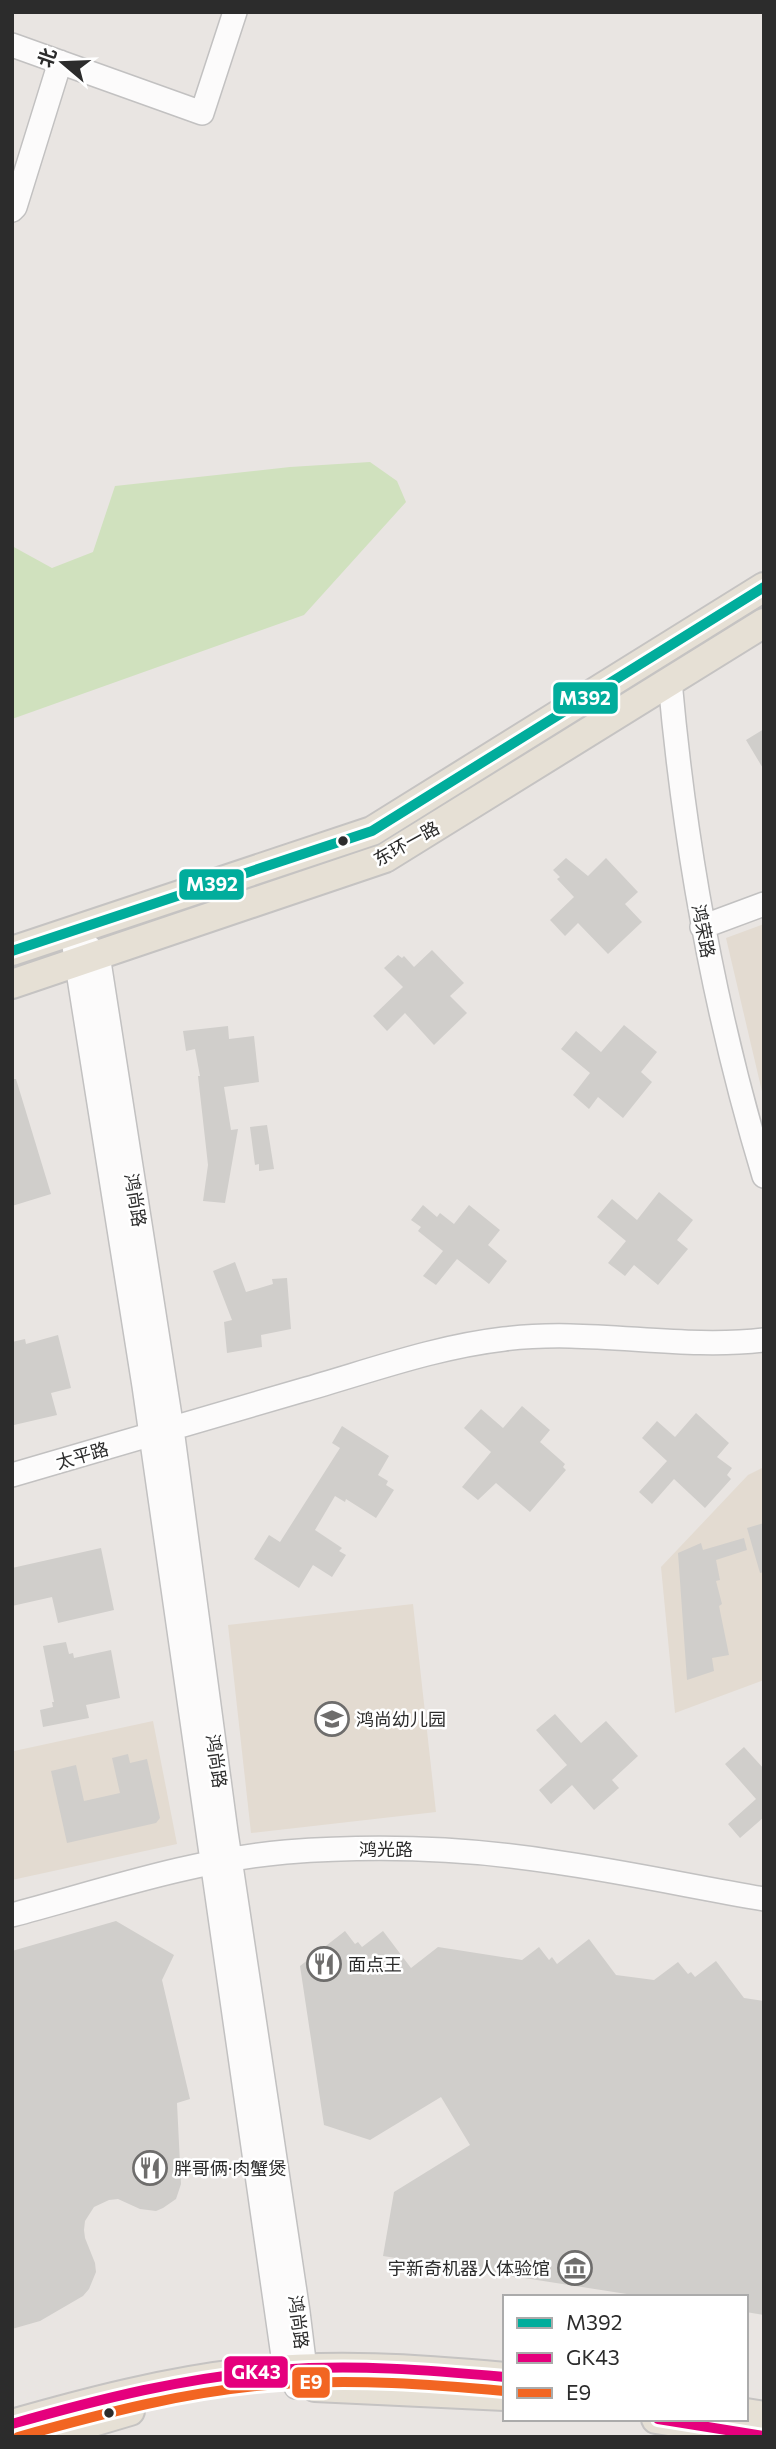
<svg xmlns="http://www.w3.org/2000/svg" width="776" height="2449" viewBox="0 0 776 2449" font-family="Commissioner,'Noto Sans SC',sans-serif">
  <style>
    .education { fill: #e3dbd1 }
    .green { fill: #d0e1be }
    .building { fill: #d0cecb }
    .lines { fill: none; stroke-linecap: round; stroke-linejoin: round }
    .minor-casing { stroke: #c2c1c1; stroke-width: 26 }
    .major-casing { stroke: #c5c3c2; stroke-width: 32 }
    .minor { stroke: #fcfbfb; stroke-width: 23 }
    .major { stroke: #e6e0d5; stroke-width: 28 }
    .bus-1-casing { stroke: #fff; stroke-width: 16 }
    .bus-2-casing { stroke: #fff; stroke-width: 16 }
    .bus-3-casing { stroke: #fff; stroke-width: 16 }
    .bus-1 { stroke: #01ad9c; stroke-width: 10 }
    .bus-2 { stroke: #e5007d; stroke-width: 10 }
    .bus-3 { stroke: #f26522; stroke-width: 10 }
    .bus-dot { fill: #2c2c2c; stroke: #fff; stroke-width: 2.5 }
    .labels { text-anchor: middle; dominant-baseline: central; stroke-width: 5; stroke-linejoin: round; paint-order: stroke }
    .street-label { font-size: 18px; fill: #2c2c2c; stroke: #fff }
    .poi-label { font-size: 18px; fill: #2c2c2c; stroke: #fff; text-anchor: start }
    .line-badge { stroke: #fff; stroke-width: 2.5 }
    .badge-label { font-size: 19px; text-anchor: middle; font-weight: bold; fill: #fff }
  </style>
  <rect width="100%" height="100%" fill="#e9e5e2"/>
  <path class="education" d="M 764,924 L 764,1100 L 726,938 Z
    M 764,1467 L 764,1680 L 675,1713 L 661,1567 L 748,1475 Z
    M 413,1604 L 436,1812 L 251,1833 L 228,1625 Z
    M 153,1721 L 177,1844 L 12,1880 L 12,1747 L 14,1751 Z"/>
  <path class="green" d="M 370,462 L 397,481 L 406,502 L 304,615 L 12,719 L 12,546 L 52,568 L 93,552 L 115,486 L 290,467 Z"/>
  <path class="building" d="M 764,729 L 764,770 L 746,740 Z
    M 566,858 L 588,876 L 606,858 L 638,892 L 625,904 L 642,922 L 608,954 L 578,923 L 565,936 L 550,920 L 574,897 L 557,879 L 560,877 L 553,870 Z
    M 432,950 L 464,983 L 450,996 L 467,1013 L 434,1045 L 405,1013 L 387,1031 L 373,1016 L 403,987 L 384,968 L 398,955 L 402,958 L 404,956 L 414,967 Z
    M 624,1025 L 657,1052 L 641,1072 L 652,1082 L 623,1118 L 598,1097 L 589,1109 L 573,1095 L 590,1073 L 561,1049 L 576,1031 L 601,1052 Z
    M 228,1026 L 229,1039 L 254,1036 L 259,1082 L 224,1087 L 231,1130 L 238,1129 L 225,1203 L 203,1201 L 208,1165 L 198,1076 L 200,1076 L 195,1049 L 186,1051 L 183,1031 Z
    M 12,1079 L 16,1079 L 51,1194 L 12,1206 Z
    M 267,1125 L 274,1169 L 259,1171 L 259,1164 L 255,1165 L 250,1127 Z
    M 659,1192 L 693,1220 L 677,1240 L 688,1249 L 658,1285 L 634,1265 L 625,1276 L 608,1263 L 626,1241 L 597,1217 L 612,1199 L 637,1220 Z
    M 423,1205 L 437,1217 L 440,1213 L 454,1224 L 469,1205 L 500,1230 L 488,1245 L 507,1261 L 489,1284 L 457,1259 L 436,1285 L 423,1276 L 443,1251 L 418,1231 L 421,1227 L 411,1220 Z
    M 235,1262 L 246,1292 L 273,1284 L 272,1279 L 287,1278 L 291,1329 L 261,1335 L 262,1347 L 227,1353 L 224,1322 L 232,1320 L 213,1271 Z
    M 58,1335 L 71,1388 L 51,1393 L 57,1415 L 14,1425 L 12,1342 L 25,1339 L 26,1344 Z
    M 522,1406 L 550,1430 L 540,1442 L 565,1464 L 563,1467 L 566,1470 L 530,1512 L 496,1483 L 478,1500 L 462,1487 L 491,1452 L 464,1428 L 481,1409 L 503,1428 Z
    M 696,1413 L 729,1443 L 717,1457 L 732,1468 L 727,1475 L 731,1479 L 705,1508 L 674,1479 L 652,1504 L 639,1492 L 667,1461 L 642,1438 L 657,1421 L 675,1437 Z
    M 342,1426 L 389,1456 L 378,1475 L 388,1481 L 386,1485 L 394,1490 L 376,1518 L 346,1499 L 345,1502 L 335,1496 L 315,1530 L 342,1548 L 339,1551 L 346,1555 L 332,1577 L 313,1565 L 299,1588 L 254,1559 L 269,1535 L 280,1542 L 340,1448 L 332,1443 Z
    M 764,1523 L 764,1572 L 760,1573 L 747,1528 Z
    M 744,1538 L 747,1550 L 716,1560 L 720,1580 L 716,1581 L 722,1604 L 719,1606 L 729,1655 L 712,1658 L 714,1671 L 687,1680 L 678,1553 L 701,1543 L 703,1550 Z
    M 101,1548 L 114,1610 L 58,1623 L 52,1597 L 12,1606 L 12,1568 Z
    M 66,1642 L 69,1654 L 73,1653 L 74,1658 L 111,1650 L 120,1698 L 86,1705 L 89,1718 L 43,1727 L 40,1710 L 53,1707 L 52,1702 L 54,1702 L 43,1646 Z
    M 555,1714 L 581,1743 L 606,1721 L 638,1756 L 612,1780 L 619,1788 L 594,1810 L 572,1785 L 551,1804 L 539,1790 L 567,1765 L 536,1730 Z
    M 744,1747 L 764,1769 L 764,1817 L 740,1838 L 728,1824 L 756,1799 L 725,1764 Z
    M 128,1754 L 130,1763 L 147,1759 L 160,1818 L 156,1823 L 67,1843 L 51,1771 L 76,1765 L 84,1801 L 120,1793 L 112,1758 Z
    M 116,1921 L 174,1955 L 162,1980 L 190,2099 L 177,2103 L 181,2184 L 176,2199 L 163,2208 L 156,2211 L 140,2209 L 118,2199 L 109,2200 L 94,2207 L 85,2221 L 84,2230 L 85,2238 L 95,2263 L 96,2272 L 89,2289 L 83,2296 L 40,2321 L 12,2329 L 12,1951 Z
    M 345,1931 L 355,1944 L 358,1942 L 362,1947 L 383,1931 L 411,1968 L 438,1947 L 522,1960 L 539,1947 L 549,1960 L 552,1957 L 557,1964 L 589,1939 L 616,1975 L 654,1980 L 678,1962 L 688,1974 L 691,1972 L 695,1977 L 716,1961 L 744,1998 L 764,2001 L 764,2315 L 746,2312 L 746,2297 L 646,2297 L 383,2256 L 394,2192 L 470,2145 L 441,2097 L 370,2140 L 324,2125 L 300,1966 Z"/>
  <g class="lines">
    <g class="minor-casing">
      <path id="minor" d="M 12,45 L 202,113 L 235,12
        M 12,210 L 15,207 L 60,62
        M 670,681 C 685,849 715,1014 764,1176
        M 702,927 L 764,904
        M 71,931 L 98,955 L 172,1429 L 226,1832 L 298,2312 L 305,2369 L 296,2387
        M 74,946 L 144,1386 L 285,2370 L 293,2382
        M 12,1475 C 109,1447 206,1419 303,1390 C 370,1371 435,1347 504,1339 C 591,1328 677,1350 764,1340
        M 12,1915 C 102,1891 193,1860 286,1852 C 375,1845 467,1848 555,1862 C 625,1872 694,1887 764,1899"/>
    </g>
    <g class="major-casing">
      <path id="major" d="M 12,951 L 372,831 L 764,587
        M 12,984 L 385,858 L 764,623
        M 315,2387 L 505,2396
        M 746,2413 L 764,2416
        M 656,2419 L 764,2436
        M 12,2424 C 89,2402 166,2382 245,2373 C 331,2363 419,2369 505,2377
        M 42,2437 L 130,2411"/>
    </g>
    <use href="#minor" class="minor"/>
    <use href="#major" class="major"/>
    <g class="bus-1-casing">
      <path id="bus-1" d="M 12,951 L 372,831 L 764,587"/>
    </g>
    <g class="bus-2-casing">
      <path id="bus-2" d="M 658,2419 L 764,2436
        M 12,2424 C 99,2399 187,2377 277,2370 C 353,2364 429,2370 505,2377"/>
    </g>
    <g class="bus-3-casing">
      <path id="bus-3" d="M 18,2437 C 104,2413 191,2390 280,2384 C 355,2379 429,2384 504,2391"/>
    </g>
    <use href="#bus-1" class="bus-1"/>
    <use href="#bus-2" class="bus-2"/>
    <use href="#bus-3" class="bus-3"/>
  </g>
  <defs>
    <g id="school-ring" transform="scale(1.75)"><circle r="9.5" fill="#fff" stroke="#6e6d6c" stroke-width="1.5"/><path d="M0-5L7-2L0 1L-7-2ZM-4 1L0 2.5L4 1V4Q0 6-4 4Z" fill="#6e6d6c"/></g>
    <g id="restaurant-ring" transform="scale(1.75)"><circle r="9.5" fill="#fff" stroke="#6e6d6c" stroke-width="1.5"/><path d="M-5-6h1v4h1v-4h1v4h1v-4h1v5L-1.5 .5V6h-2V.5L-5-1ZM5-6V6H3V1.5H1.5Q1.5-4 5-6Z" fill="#6e6d6c"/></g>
    <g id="museum-ring" transform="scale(1.75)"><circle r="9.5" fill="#fff" stroke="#6e6d6c" stroke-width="1.5"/><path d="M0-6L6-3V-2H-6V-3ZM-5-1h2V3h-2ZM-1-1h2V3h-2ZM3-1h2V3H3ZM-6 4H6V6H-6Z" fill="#6e6d6c"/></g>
  </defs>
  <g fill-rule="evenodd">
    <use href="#school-ring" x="332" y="1719"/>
    <use href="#restaurant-ring" x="324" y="1964"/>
    <use href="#restaurant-ring" x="150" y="2168"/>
    <use href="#museum-ring" x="575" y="2268"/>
  </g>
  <g class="bus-dot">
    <circle cx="343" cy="841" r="6"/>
    <circle cx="109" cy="2413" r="6"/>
  </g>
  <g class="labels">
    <g class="street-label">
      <text transform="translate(406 843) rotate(-29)">东环一路</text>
      <text transform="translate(704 931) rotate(79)">鸿荣路</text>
      <text transform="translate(136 1200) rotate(81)">鸿尚路</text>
      <text transform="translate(82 1455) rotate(-16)">太平路</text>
      <text transform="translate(217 1761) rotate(82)">鸿尚路</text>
      <text x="386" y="1849">鸿光路</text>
      <text transform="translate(299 2322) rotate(83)">鸿尚路</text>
    </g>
    <g class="poi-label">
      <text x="356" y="1719">鸿尚幼儿园</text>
      <text x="348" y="1964">面点王</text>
      <text x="174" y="2168">胖哥俩·肉蟹煲</text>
      <text x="550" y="2268" text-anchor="end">宇新奇机器人体验馆</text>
    </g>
  </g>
  <g class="line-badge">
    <rect x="552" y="681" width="67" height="34" rx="7" fill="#01ad9c"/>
    <rect x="178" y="868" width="67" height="33" rx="7" fill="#01ad9c"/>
    <rect x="223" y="2355" width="66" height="34" rx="7" fill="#e5007d"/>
    <rect x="291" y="2366" width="40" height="33" rx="7" fill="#f26522"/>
  </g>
  <g class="badge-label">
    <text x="585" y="705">M392</text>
    <text x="212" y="891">M392</text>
    <text x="256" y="2379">GK43</text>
    <text x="311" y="2389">E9</text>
  </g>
  <rect width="776" height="2449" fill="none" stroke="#2c2c2c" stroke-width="28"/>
  <rect x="503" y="2295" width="245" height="126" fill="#ffffff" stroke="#ababab" stroke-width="2"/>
  <rect x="517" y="2318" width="35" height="10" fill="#01ad9c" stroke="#ababab" stroke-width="2"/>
  <text x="566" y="2330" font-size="21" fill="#2c2c2c">M392</text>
  <rect x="517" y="2353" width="35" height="10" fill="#e5007d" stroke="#ababab" stroke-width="2"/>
  <text x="566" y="2365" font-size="21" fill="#2c2c2c">GK43</text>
  <rect x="517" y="2388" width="35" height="10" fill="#f26522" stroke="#ababab" stroke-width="2"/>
  <text x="566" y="2400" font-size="21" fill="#2c2c2c">E9</text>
  <g transform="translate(63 63) rotate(289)" stroke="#ffffff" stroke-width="5" paint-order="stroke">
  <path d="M0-5L12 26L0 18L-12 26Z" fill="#2c2c2c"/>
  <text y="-10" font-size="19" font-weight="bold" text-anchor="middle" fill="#2c2c2c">北</text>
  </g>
</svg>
